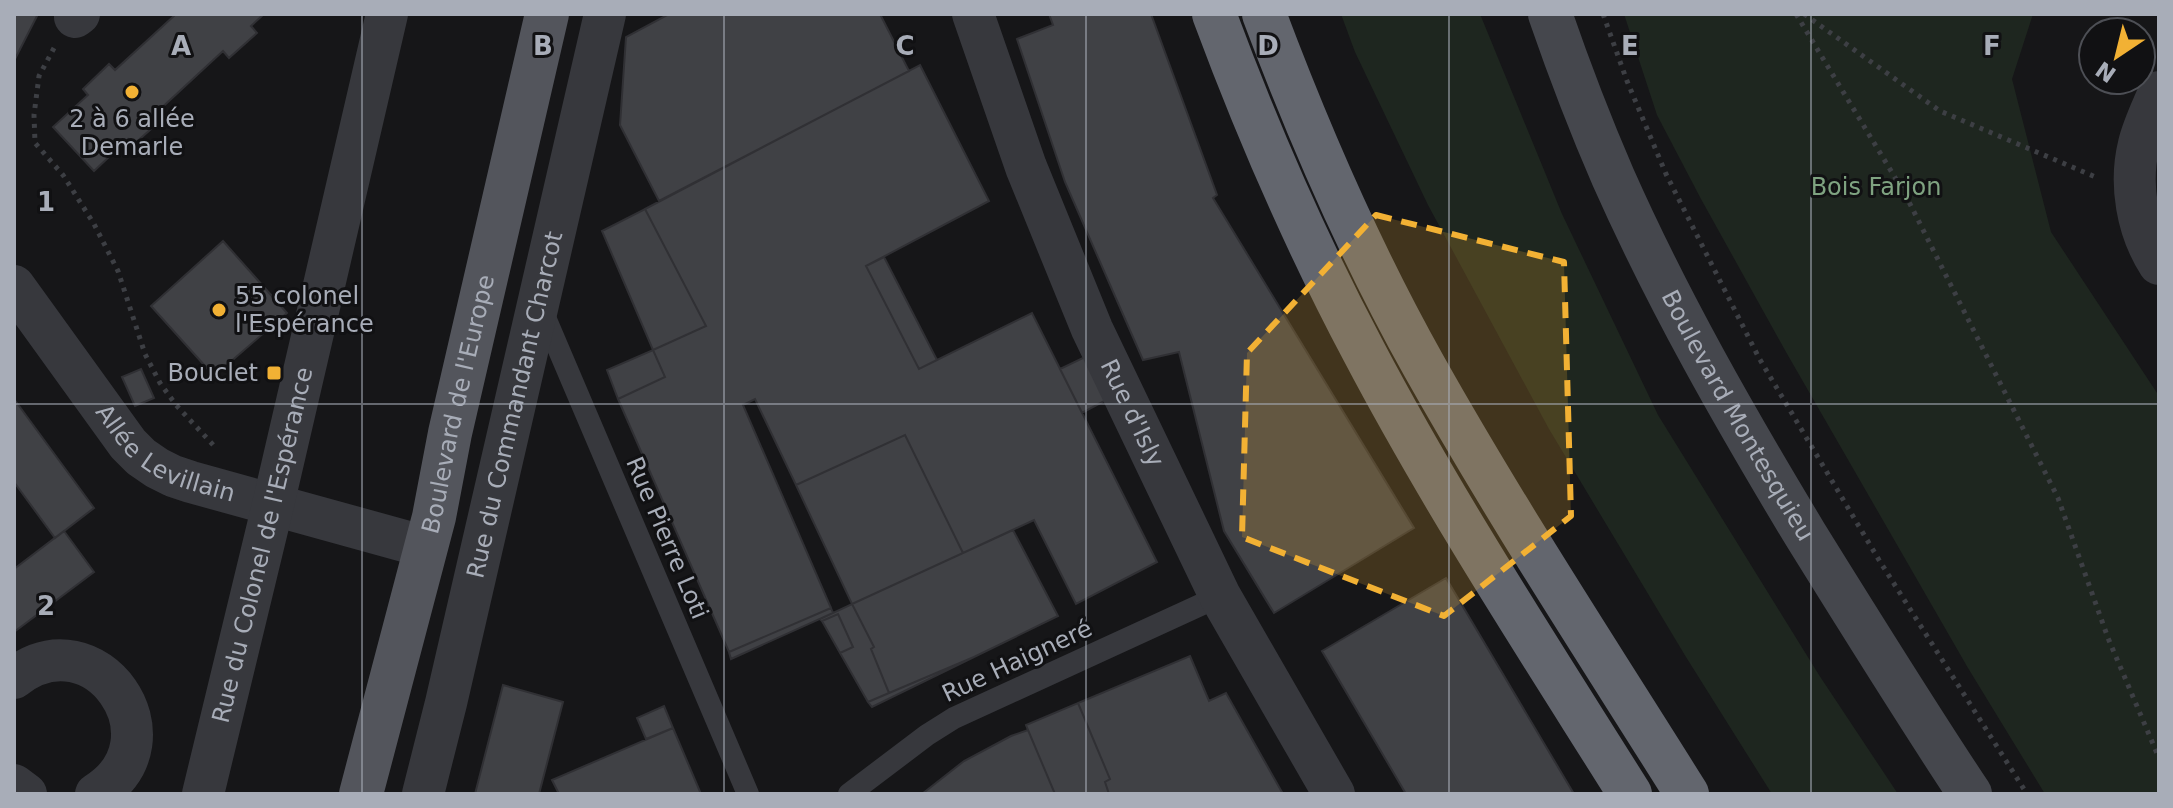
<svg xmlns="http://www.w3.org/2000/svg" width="2173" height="808" viewBox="0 0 2173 808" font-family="'DejaVu Sans',sans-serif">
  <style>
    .green { fill: #1e261f }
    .building { fill: #404145; stroke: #303034; stroke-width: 2 }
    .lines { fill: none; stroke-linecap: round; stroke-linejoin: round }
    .path { stroke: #3d3f44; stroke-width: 5; stroke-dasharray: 4 6; stroke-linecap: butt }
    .lane { stroke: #37383d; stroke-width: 22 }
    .street { stroke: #37383d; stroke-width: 42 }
    .secondary { stroke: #45474d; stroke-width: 44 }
    .primary { stroke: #53555c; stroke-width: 44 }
    .highway { stroke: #63666e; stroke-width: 44 }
    .marked { fill: #f2b134; fill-opacity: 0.2; stroke: #f2b134; stroke-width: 6; stroke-dasharray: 16 10; stroke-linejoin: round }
    .grid { fill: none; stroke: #a8adb8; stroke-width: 2; stroke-opacity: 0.55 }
    .poi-dot { fill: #f2b134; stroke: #111113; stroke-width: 3 }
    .labels { text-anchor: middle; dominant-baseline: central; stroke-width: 6; stroke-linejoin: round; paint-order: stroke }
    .poi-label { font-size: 24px; fill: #a8adb8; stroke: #111113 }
    .park-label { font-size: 24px; fill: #7fa381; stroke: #111113 }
    .street-label { font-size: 24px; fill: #a8adb8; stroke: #111113 }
    .grid-label { font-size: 26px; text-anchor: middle; font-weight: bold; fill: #a8adb8; stroke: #111113; stroke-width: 6; stroke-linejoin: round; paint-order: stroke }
  </style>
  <rect width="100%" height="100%" fill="#161618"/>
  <path class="green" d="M 1341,14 L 1480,14 L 1562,214 L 1658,415 L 1819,675 L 1898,794 L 1772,794 L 1686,657 L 1549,429 L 1428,205 L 1355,52 Z
    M 1624,14 L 2033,14 L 2012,79 L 2051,232 L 2159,396 L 2159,794 L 2045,794 L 1968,668 L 1786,352 L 1701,199 L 1657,115 Z"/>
  <path class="building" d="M 14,14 L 38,14 L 14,61 Z
    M 176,14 L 264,14 L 251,26 L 257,33 L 229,58 L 223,51 L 155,114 L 160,121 L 133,145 L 128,139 L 94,171 L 53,127 L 88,95 L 83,89 L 109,64 L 115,70 Z
    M 669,14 L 880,14 L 909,71 L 659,201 L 620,125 L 626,37 Z
    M 1049,14 L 1151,14 L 1217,195 L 1213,198 L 1414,528 L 1274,613 L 1224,531 L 1179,352 L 1143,360 L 1065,182 L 1017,39 L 1053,25 Z
    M 920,65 L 989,201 L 866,266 L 919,369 L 1032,313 L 1157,562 L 1076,604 L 1034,520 L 963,553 L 905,435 L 796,485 L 755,399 L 743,405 L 831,608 L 729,652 L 618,399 L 665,377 L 653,350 L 706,326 L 645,209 Z
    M 645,209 L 706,326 L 653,350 L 602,231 Z
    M 223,241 L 287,313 L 214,376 L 151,306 Z
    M 884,257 L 937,360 L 919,369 L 866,266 Z
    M 653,350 L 665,377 L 618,399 L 607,370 Z
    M 1089,355 L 1110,398 L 1082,413 L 1060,369 Z
    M 141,369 L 154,398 L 135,406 L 122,377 Z
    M 14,399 L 94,508 L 55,538 L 14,482 Z
    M 905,435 L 963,553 L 852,604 L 796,485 Z
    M 1013,530 L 1058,616 L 974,657 L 889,693 L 871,649 L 874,647 L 852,604 Z
    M 64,531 L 94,572 L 14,632 L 14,569 Z
    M 1446,578 L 1574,794 L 1406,794 L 1322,651 Z
    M 852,604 L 874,647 L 871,649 L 889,693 L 868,702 L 840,653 L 853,647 L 838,614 L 822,621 L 820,619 Z
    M 831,608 L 833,613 L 731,659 L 729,652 Z
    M 838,614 L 853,647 L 840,653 L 822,621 Z
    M 1190,656 L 1209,701 L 1226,693 L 1283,794 L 1109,794 L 1105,782 L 1110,779 L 1078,703 Z
    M 974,657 L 872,707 L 868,702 L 889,693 Z
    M 503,685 L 563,702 L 539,794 L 475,794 Z
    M 1078,703 L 1110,779 L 1105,782 L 1109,794 L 1055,794 L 1028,730 L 1026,725 Z
    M 664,706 L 673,728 L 646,739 L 637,718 Z
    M 673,728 L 701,794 L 559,794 L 552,780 Z
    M 1028,730 L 1055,794 L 922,794 L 964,761 L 1011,736 Z"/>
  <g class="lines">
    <path class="path" d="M 1603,14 L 1627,81 L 1666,174 L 1759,358 L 1879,560 L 2027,794
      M 1796,14 L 1905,194 L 2058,498 L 2108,638 L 2159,758
      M 1804,14 L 1940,111 L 2098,178
      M 54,48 L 39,76 L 34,115 L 35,143 L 63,175 L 94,224 L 118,271 L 145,354 L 160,383 L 176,405 L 216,448"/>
    <path class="lane" d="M 541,308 L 748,794
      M 849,794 L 927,735 L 954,718 L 1220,596"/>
    <g class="street">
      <path id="s1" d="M 973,14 L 1026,167 L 1092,329 L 1220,596 L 1334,794"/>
      <path d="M 75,17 L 79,14"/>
      <path d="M 2159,92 C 2152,109 2143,127 2139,144 C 2129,184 2137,230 2159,264"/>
      <path id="s2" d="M 14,286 L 128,444 L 141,457 L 157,468 L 173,476 L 191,482 L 426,547"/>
      <path d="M 14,678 C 95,614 183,740 96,794"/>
      <path d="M 14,785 L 26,794"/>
      <path id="s3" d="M 203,794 L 273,505 L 387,14"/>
      <path id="s4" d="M 423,794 L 446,703 L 605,14"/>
    </g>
    <path class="secondary" id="s5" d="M 1550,14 C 1569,69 1590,124 1613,177 C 1668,301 1735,418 1805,534 C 1859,621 1913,708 1970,794"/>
    <path class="primary" id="s6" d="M 361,794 L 434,517 L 450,433 L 547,14"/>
    <path class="highway" d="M 1214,14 C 1257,130 1306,243 1364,352 C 1444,504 1539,649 1630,794
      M 1264,14 C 1309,134 1361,254 1424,366 C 1506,512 1598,652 1687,794"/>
  </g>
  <path class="marked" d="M 1376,215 L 1564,262 L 1571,516 L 1444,616 L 1242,537 L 1247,353 Z"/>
  <path class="grid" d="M 362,14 L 362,794M 724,14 L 724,794M 1086,14 L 1086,794M 1449,14 L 1449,794M 1811,14 L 1811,794M 14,404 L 2159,404"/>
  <g class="poi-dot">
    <circle cx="132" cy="92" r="8"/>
    <circle cx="219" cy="310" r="8"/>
    <rect x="266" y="365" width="16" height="16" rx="4"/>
  </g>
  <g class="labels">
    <g class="poi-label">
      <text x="132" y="119">2 à 6 allée<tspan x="132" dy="28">Demarle</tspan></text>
      <text x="235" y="296" text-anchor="start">55 colonel<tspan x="235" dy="28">l'Espérance</tspan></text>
      <text x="258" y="373" text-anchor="end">Bouclet</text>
    </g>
    <g class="park-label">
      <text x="1876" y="187">Bois Farjon</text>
    </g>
    <g class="street-label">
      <text stroke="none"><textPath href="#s4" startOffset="400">Rue du Commandant Charcot</textPath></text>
      <text stroke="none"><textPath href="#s6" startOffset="402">Boulevard de l'Europe</textPath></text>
      <text stroke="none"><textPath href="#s1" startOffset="430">Rue d'Isly</textPath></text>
      <text stroke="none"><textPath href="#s5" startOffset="444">Boulevard Montesquieu</textPath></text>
      <text stroke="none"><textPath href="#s2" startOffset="232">Allée Levillain</textPath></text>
      <text transform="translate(667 538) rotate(67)">Rue Pierre Loti</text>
      <text stroke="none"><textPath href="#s3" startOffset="256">Rue du Colonel de l'Espérance</textPath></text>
      <text transform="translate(1017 661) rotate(-25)">Rue Haigneré</text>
    </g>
  </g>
  <g class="grid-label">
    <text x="181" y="55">A</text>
    <text x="543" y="55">B</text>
    <text x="905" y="55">C</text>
    <text x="1268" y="55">D</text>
    <text x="1630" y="55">E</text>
    <text x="1992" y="55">F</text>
    <text x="46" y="211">1</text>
    <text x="46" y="615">2</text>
  </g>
  <rect width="2173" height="808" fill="none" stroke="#a8adb8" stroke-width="32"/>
  <g transform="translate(2117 56) rotate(215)"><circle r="38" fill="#111113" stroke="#4d4f55" stroke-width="2"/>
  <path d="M0-6L14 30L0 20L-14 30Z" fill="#f2b134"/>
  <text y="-12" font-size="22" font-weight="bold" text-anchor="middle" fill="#a8adb8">N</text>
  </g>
</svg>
